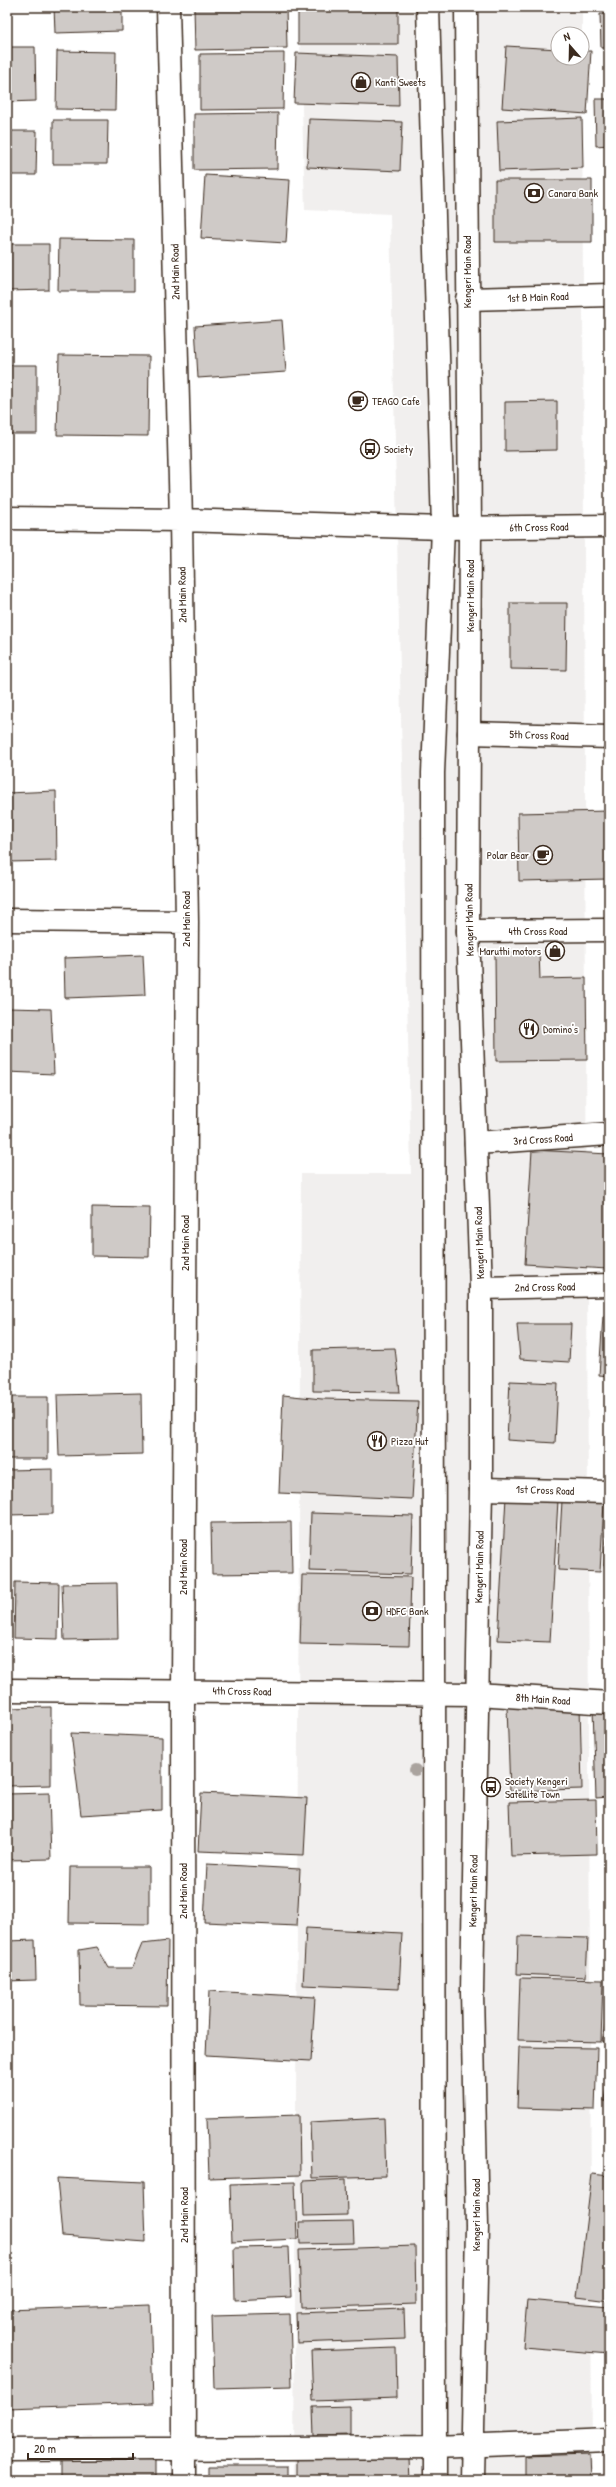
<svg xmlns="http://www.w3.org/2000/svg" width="616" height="2487" viewBox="0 0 616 2487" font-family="'Patrick Hand',sans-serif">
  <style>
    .built { fill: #f1efee }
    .building { fill: #cfcac7; stroke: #3b2a1e }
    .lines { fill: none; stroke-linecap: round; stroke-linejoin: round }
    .street-casing { stroke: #3b2a1e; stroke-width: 25 }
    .primary-casing { stroke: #3b2a1e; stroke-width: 25 }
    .street { stroke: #fff; stroke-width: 22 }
    .primary { stroke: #fff; stroke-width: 22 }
    .tree { fill: #aaa39e }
    .labels { text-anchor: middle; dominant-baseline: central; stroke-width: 3.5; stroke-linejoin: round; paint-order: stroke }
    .poi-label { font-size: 11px; fill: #3b2a1e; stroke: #fff; text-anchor: start }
    .street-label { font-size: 11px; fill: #3b2a1e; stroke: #fff }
  </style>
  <rect width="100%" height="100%" fill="#fff"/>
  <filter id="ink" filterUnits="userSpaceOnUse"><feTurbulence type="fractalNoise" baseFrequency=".025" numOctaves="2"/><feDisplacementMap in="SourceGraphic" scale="8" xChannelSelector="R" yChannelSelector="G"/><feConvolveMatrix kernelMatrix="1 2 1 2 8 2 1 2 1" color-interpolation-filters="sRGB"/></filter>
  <g filter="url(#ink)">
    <path class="built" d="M 299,7 L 582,7 L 582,34 L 558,34 L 558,58 L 582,58 L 592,2480 L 294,2480 L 301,1174 L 411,1174 L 390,214 L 305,210 Z"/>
    <path class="building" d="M 54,7 L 122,7 L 122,31 L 55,33 Z
      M 194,7 L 286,7 L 287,48 L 195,50 Z
      M 298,7 L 398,7 L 398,44 L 298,44 Z
      M 600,14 L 609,14 L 609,48 L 601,48 Z
      M 506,46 L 558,49 L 558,58 L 582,58 L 582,51 L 591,51 L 587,114 L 502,108 Z
      M 7,47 L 35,47 L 36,101 L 7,102 Z
      M 57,51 L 116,52 L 115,110 L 56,109 Z
      M 284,53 L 283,109 L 200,110 L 200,54 Z
      M 296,53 L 398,57 L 399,106 L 294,103 Z
      M 595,99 L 609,99 L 609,145 L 596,146 Z
      M 278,113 L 277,169 L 194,170 L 194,114 Z
      M 582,118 L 583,168 L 499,171 L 497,121 Z
      M 309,119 L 402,122 L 400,171 L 307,167 Z
      M 53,120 L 108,120 L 107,164 L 53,164 Z
      M 7,131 L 37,131 L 36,175 L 7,175 Z
      M 205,175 L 290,180 L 286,243 L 201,238 Z
      M 495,180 L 592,180 L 592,242 L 495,242 Z
      M 59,239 L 134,240 L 134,291 L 58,291 Z
      M 7,244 L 49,244 L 49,290 L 7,291 Z
      M 282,320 L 286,372 L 198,378 L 195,326 Z
      M 59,355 L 149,356 L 148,436 L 57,435 Z
      M 7,365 L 37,365 L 37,434 L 7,434 Z
      M 557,401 L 557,450 L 505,451 L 505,402 Z
      M 510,603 L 567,603 L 566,670 L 510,669 Z
      M 56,791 L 57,861 L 7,862 L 7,793 Z
      M 609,811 L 609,879 L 519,881 L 518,813 Z
      M 495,952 L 539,952 L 540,979 L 586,978 L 587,1060 L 496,1061 Z
      M 143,955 L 145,995 L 65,998 L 64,958 Z
      M 7,1008 L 51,1009 L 54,1074 L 7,1072 Z
      M 532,1150 L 609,1154 L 607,1269 L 525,1264 Z
      M 92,1207 L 150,1208 L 149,1257 L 92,1256 Z
      M 603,1316 L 609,1317 L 609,1376 L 599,1375 Z
      M 517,1324 L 571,1324 L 569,1362 L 520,1359 Z
      M 395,1348 L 400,1392 L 313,1391 L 313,1350 Z
      M 510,1381 L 558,1383 L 555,1443 L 507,1440 Z
      M 141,1393 L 142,1454 L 59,1456 L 57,1395 Z
      M 283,1395 L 322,1399 L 418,1401 L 412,1499 L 279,1493 Z
      M 7,1397 L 48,1397 L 48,1459 L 7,1459 Z
      M 53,1469 L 53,1514 L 7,1515 L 7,1470 Z
      M 506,1497 L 558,1500 L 550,1642 L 498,1640 Z
      M 562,1501 L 604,1503 L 600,1572 L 558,1570 Z
      M 608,1504 L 609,1504 L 609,1567 L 604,1566 Z
      M 311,1513 L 413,1516 L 411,1574 L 309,1571 Z
      M 291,1522 L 292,1573 L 212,1574 L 211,1523 Z
      M 302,1575 L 411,1577 L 409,1646 L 300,1644 Z
      M 15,1582 L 59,1583 L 58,1639 L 14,1638 Z
      M 117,1583 L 118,1639 L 64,1640 L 62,1584 Z
      M 580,1705 L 582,1789 L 510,1791 L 507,1707 Z
      M 51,1707 L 51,1785 L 7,1786 L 7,1708 Z
      M 609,1708 L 609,1797 L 596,1798 L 593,1709 Z
      M 71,1733 L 162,1737 L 162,1810 L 81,1815 Z
      M 49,1793 L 51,1859 L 7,1860 L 7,1794 Z
      M 201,1793 L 307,1798 L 304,1855 L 198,1851 Z
      M 596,1800 L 597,1854 L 511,1856 L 509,1802 Z
      M 207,1864 L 300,1869 L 297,1926 L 204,1922 Z
      M 70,1867 L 149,1867 L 149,1924 L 69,1923 Z
      M 306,1928 L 402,1933 L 399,1989 L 303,1985 Z
      M 518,1936 L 588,1938 L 586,1977 L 517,1974 Z
      M 35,1940 L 36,1980 L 7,1981 L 7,1941 Z
      M 168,1941 L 167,2006 L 80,2005 L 79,1950 L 97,1947 L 109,1968 L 132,1968 L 142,1944 Z
      M 520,1978 L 603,1980 L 601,2042 L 518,2040 Z
      M 209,1991 L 315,1997 L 311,2061 L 206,2055 Z
      M 609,2008 L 609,2042 L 602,2041 Z
      M 519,2047 L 597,2048 L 595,2110 L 517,2108 Z
      M 609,2062 L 609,2102 L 604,2101 Z
      M 299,2115 L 300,2175 L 209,2178 L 207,2118 Z
      M 384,2118 L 386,2176 L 312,2178 L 310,2122 Z
      M 592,2174 L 609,2176 L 609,2301 L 577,2297 Z
      M 57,2178 L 144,2182 L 146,2242 L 62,2236 Z
      M 346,2179 L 347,2215 L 304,2216 L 303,2181 Z
      M 295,2182 L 297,2239 L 232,2242 L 230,2184 Z
      M 353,2221 L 354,2243 L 300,2244 L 299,2222 Z
      M 415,2246 L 416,2304 L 301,2308 L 299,2250 Z
      M 289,2247 L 291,2297 L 235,2300 L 234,2248 Z
      M 527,2300 L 609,2307 L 609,2354 L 523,2347 Z
      M 150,2305 L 153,2403 L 7,2408 L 7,2310 Z
      M 404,2309 L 405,2339 L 297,2343 L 296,2313 Z
      M 290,2314 L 292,2386 L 214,2388 L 212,2316 Z
      M 396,2348 L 397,2398 L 313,2401 L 311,2351 Z
      M 350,2406 L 350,2435 L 314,2436 L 313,2407 Z
      M 590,2454 L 591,2480 L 525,2480 L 525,2456 Z
      M 155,2457 L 155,2480 L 61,2480 L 61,2458 Z
      M 409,2458 L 410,2480 L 297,2480 L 297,2459 Z
      M 208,2466 L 288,2466 L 288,2480 L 208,2480 Z"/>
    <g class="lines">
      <g class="street-casing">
        <path id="street" d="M 168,7 L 181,520 L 187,922 L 183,1691 L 184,2480
          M 467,299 L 609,295
          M 7,518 L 181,520 L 443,528 L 609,526
          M 469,733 L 609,737
          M 7,920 L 187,922
          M 468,931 L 609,930
          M 476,1143 L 609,1134
          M 481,1288 L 609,1285
          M 481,1489 L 609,1492
          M 7,1690 L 477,1694 L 609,1703
          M 7,2450 L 435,2447 L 609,2440"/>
      </g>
      <g class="primary-casing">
        <path id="primary" d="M 428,7 L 443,528 L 433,773 L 435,2480
          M 466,7 L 470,529 L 468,931 L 481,1288 L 481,1489 L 472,1992 L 477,2226 L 472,2480"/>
      </g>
      <use href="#street" class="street"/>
      <use href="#primary" class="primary"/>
    </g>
    <circle class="tree" cx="415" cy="1770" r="6"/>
  </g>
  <defs>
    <g id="shop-ring" transform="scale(1)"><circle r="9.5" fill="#fff" stroke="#3b2a1e" stroke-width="1.5"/><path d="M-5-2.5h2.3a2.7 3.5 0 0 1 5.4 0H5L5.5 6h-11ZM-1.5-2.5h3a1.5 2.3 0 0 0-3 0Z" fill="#3b2a1e"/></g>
    <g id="bank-ring" transform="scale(1)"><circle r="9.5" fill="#fff" stroke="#3b2a1e" stroke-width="1.5"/><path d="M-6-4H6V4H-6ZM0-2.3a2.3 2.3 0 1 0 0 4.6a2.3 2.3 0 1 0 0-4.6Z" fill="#3b2a1e"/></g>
    <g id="cafe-ring" transform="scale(1)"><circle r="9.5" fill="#fff" stroke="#3b2a1e" stroke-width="1.5"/><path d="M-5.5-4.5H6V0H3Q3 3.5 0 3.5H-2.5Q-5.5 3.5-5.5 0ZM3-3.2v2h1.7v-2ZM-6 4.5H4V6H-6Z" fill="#3b2a1e"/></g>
    <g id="bus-ring" transform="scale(1)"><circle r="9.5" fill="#fff" stroke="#3b2a1e" stroke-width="1.5"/><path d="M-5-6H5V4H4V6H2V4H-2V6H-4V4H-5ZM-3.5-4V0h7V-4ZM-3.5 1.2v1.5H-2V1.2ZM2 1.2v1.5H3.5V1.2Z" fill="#3b2a1e"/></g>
    <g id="restaurant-ring" transform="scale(1)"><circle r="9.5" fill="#fff" stroke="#3b2a1e" stroke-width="1.5"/><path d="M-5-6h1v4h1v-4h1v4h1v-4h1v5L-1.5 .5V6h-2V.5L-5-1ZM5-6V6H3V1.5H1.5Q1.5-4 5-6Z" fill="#3b2a1e"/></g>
  </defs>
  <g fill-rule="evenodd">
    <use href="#shop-ring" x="361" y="82"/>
    <use href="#bank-ring" x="534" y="193"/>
    <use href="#cafe-ring" x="358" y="401"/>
    <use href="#bus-ring" x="370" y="449"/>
    <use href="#cafe-ring" x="543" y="855"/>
    <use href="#shop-ring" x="555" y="951"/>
    <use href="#restaurant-ring" x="529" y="1029"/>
    <use href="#restaurant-ring" x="377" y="1441"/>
    <use href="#bank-ring" x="372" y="1611"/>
    <use href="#bus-ring" x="491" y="1787"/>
  </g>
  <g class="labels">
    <g class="poi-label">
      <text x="375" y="82">Kanti Sweets</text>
      <text x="548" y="193">Canara Bank</text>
      <text x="372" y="401">TEAGO Cafe</text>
      <text x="384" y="449">Society</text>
      <text x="529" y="855" text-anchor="end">Polar Bear</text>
      <text x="541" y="951" text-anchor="end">Maruthi motors</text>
      <text x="543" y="1029">Domino's</text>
      <text x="391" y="1441">Pizza Hut</text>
      <text x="386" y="1611">HDFC Bank</text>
      <text x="505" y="1781">Society Kengeri<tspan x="505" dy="13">Satellite Town</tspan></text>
    </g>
    <g class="street-label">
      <text transform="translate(175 272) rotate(-91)">2nd Main Road</text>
      <text transform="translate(467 272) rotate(-90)">Kengeri Main Road</text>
      <text transform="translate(538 297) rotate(-2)">1st B Main Road</text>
      <text transform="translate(539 527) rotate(-1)">6th Cross Road</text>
      <text transform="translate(182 595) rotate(-91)">2nd Main Road</text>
      <text transform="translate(470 596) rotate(-90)">Kengeri Main Road</text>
      <text transform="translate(539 735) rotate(2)">5th Cross Road</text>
      <text transform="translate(186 919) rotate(-90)">2nd Main Road</text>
      <text transform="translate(469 920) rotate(-91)">Kengeri Main Road</text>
      <text x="538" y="931">4th Cross Road</text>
      <text transform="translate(543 1139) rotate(-4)">3rd Cross Road</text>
      <text transform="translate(185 1243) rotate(-90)">2nd Main Road</text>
      <text transform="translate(479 1243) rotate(-92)">Kengeri Main Road</text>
      <text transform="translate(545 1287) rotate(-1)">2nd Cross Road</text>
      <text transform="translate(545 1490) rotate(2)">1st Cross Road</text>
      <text transform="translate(183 1567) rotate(-90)">2nd Main Road</text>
      <text transform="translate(479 1567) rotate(-89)">Kengeri Main Road</text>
      <text transform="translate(242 1691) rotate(1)">4th Cross Road</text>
      <text transform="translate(543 1699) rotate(4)">8th Main Road</text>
      <text transform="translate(183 1891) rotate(-90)">2nd Main Road</text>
      <text transform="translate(473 1891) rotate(-89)">Kengeri Main Road</text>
      <text transform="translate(184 2215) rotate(-90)">2nd Main Road</text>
      <text transform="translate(476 2215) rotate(-90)">Kengeri Main Road</text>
    </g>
  </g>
  <rect width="616" height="2487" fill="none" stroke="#fff" stroke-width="24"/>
  <rect x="12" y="12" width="592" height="2463" fill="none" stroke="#3b2a1e" stroke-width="1.5" filter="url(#ink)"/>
  <g transform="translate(570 46) rotate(340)"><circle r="19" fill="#ffffff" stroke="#b1aaa5"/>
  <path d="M0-3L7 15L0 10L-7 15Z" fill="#3b2a1e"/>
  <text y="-6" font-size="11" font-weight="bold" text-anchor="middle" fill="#3b2a1e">N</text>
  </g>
  <path d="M28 2453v6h105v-6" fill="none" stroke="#3b2a1e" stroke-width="2"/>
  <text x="34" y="2453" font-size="12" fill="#3b2a1e" stroke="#ffffff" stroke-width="3" paint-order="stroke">20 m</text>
</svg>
